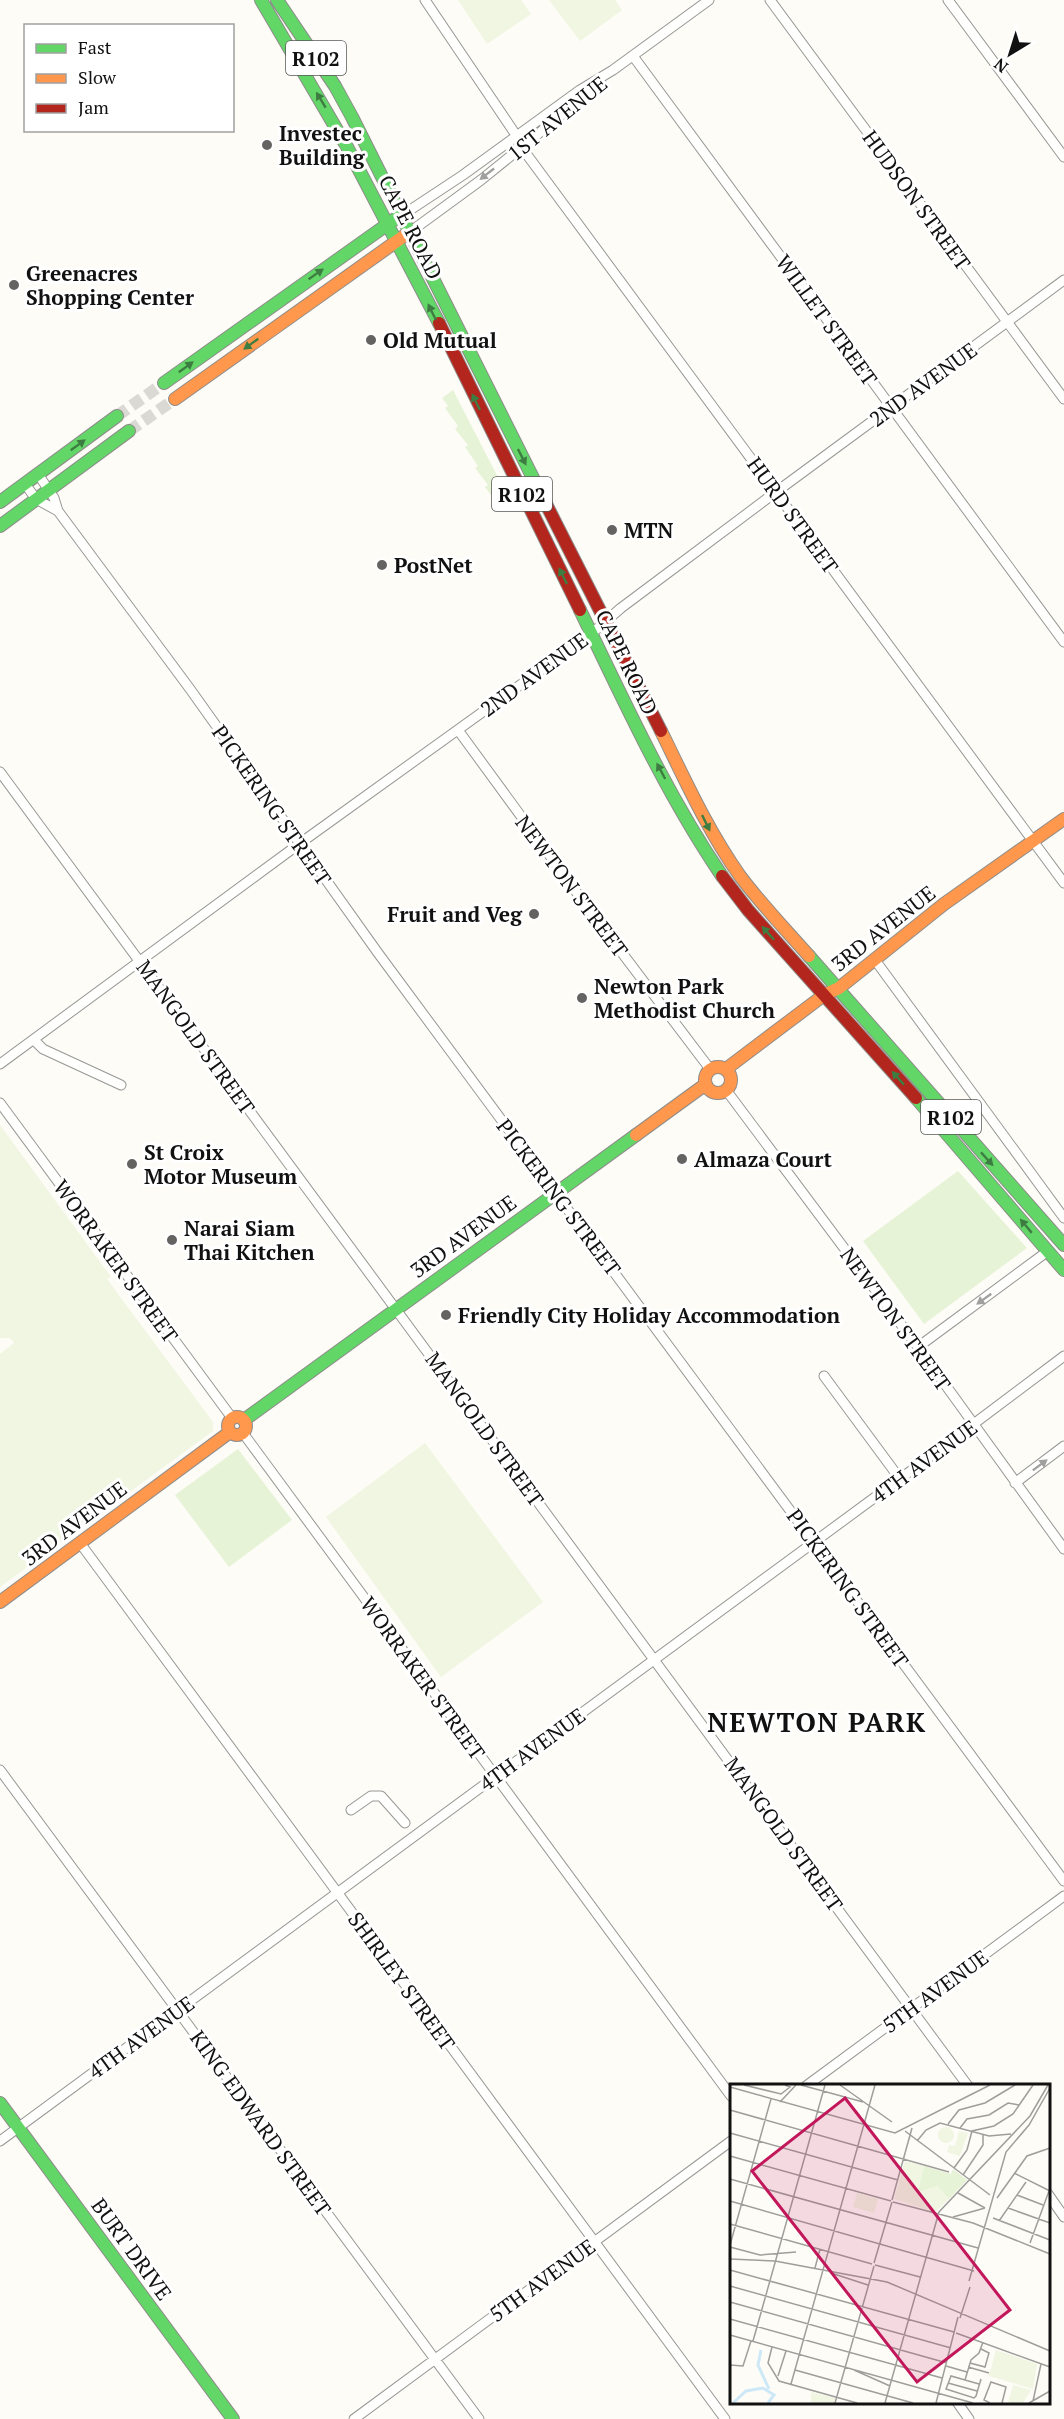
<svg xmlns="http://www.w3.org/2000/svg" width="1064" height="2419" viewBox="0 0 1064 2419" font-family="'PT Serif',serif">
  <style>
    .green { fill: #e7f3d7 }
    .pitch { fill: #f0f6e1 }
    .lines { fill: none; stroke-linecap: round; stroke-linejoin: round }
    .secondary-tunnel { stroke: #dad9d4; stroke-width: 12; stroke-dasharray: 12 6; stroke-linecap: butt }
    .street-casing { stroke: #979795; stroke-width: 11 }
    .fast-casing { stroke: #8e8d8b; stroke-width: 14 }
    .slow-casing { stroke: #8e8d8b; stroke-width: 14 }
    .jam-casing { stroke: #8e8d8b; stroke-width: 14 }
    .street { stroke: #fffffe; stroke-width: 9 }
    .fast { stroke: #63d668; stroke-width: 12 }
    .slow { stroke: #ff974d; stroke-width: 12 }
    .jam { stroke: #b3261e; stroke-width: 12 }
    .oneway { fill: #3e7d41 }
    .oneway2 { fill: #a0a09f }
    .poi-dot { fill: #646362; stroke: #fff; stroke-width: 2 }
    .labels { text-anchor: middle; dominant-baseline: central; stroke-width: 6; stroke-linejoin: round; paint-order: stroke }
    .shield { fill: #fff; stroke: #585858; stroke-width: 1.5 }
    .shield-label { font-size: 20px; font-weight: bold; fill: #111 }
    .street-label { font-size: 21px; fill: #111; stroke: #fff }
    .poi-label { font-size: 21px; font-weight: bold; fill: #111; stroke: #fff; text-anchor: start }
    .district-label { font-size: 27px; font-weight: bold; letter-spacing: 1.5px; fill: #111; stroke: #fff }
    .inset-river { fill: none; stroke: #cde8f7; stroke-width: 3 }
    .inset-road { fill: none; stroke: #9f9e9b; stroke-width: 1.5 }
    .view { fill: #c2185b; fill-opacity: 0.15; stroke: #c2185b; stroke-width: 3 }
    .inset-edge { fill: none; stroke: #111; stroke-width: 3 }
  </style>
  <rect width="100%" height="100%" fill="#fdfcf7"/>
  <path class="green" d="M 453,390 L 504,489 L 494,499 L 485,487 L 488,485 L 475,468 L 478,466 L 465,447 L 468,445 L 455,429 L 458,426 L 445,408 L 448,406 L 442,398 Z
    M 958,1171 L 1027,1248 L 924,1324 L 863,1241 Z
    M 238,1449 L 292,1520 L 229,1567 L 175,1495 Z"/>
  <path class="pitch" d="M 458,0 L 521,0 L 531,14 L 487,44 Z
    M 549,0 L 615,0 L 622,10 L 580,41 Z
    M 0,1125 L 111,1277 L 107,1279 L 213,1422 L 213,1431 L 0,1587 L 0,1354 L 14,1343 L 10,1338 L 0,1338 Z
    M 425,1443 L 543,1602 L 441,1677 L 326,1517 Z"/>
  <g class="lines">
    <path class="secondary-tunnel" d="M 117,416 L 164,383
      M 129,431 L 175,399"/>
    <g class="street-casing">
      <path id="street" d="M 425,0 L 516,135
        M 770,0 L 1064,399
        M 948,0 L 1064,157
        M 633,56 L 1064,642
        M 522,148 L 1064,883
        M 401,216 L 463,175 L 580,90 L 613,70 L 709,0
        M 410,232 L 481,180 L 601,83
        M 38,474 L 54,498 L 58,511 L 190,689 L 378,953 L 1064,1881
        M 25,484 L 36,499 L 58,511
        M 458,730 L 588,908 L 710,1069
        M 0,772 L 968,2086
        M 875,960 L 1064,1218
        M 34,1040 L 43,1049 L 121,1085
        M 0,1064 L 299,844 L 591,634 L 621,608 L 776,492 L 1064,280
        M 726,1090 L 918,1347 L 1064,1549
        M 0,1103 L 232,1418
        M 918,1347 L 1048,1251
        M 824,1376 L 900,1479
        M 243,1433 L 731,2096
        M 1015,1483 L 1064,1446
        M 80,1543 L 725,2419
        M 0,1770 L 479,2419
        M 351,1810 L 371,1796 L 381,1796 L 405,1823
        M 806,2086 L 1064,1896
        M 0,2141 L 927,1459 L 1064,1356
        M 1048,2194 L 1064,2217
        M 957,2402 L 969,2419
        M 354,2419 L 731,2141"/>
    </g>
    <g class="fast-casing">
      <path id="fast" d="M 261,0 L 347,147 L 439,323
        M 277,0 L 335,86 L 352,117 L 546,504
        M 164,383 L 395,219
        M 0,502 L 117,416
        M 0,526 L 129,431
        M 580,610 C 624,701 665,792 722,876
        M 809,956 L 1064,1245
        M 916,1098 L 1064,1270
        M 244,1420 L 636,1135
        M 0,2103 L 233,2419"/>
    </g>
    <g class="slow-casing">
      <path id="slow" d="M 175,399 L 404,236
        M 661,731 C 685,780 708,831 740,876 C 761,904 786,930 809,956
        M705 1080a13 13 0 1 1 26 0a13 13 0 1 1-26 0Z
        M 726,1069 L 824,995 L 839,988 L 944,904 L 1064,819
        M 636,1135 L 706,1084
        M228 1426a9 9 0 1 1 18 0a9 9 0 1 1-18 0Z
        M 0,1602 L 230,1432"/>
    </g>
    <g class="jam-casing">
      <path id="jam" d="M 439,323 L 580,610
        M 546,504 L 661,731
        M 722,876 L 748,910 L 916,1098"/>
    </g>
    <use href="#street" class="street"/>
    <use href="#fast" class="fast"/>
    <use href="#slow" class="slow"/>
    <use href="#jam" class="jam"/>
  </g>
  <defs><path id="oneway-solid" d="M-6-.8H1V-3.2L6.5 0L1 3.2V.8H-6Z" transform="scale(1.5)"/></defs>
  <g class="oneway">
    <use href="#oneway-solid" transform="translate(321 100) rotate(-121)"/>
    <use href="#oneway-solid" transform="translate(316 274) rotate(-35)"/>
    <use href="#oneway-solid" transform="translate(432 312) rotate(-116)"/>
    <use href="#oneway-solid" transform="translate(251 344) rotate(144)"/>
    <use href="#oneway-solid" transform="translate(186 367) rotate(-36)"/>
    <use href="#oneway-solid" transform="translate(476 402) rotate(-116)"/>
    <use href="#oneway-solid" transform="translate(78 445) rotate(-36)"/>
    <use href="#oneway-solid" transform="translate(522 457) rotate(63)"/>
    <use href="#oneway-solid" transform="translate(563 576) rotate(-116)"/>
    <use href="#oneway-solid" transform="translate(661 771) rotate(-118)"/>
    <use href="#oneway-solid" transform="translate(706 823) rotate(64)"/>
    <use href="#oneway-solid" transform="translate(768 933) rotate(-132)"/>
    <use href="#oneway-solid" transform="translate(898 1078) rotate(-132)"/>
    <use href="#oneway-solid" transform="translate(987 1159) rotate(48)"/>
    <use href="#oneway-solid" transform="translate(1026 1226) rotate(-130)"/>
  </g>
  <g class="oneway2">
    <use href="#oneway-solid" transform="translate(487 174) rotate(142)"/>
    <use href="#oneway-solid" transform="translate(984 1299) rotate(144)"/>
    <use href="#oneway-solid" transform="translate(1040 1465) rotate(-37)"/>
  </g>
  <g class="poi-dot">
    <circle cx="267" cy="145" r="6"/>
    <circle cx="14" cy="285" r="6"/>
    <circle cx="371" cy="340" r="6"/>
    <circle cx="612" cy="530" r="6"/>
    <circle cx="382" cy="565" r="6"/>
    <circle cx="534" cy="914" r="6"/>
    <circle cx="582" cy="998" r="6"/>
    <circle cx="682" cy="1159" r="6"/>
    <circle cx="132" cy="1164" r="6"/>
    <circle cx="172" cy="1240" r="6"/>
    <circle cx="446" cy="1315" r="6"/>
  </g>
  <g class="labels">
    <g class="shield">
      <rect x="286" y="41" width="60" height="34" rx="4.5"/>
      <rect x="492" y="477" width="60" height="34" rx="4.5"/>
      <rect x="921" y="1100" width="60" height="34" rx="4.5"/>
    </g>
    <g class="shield-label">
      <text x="316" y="58">R102</text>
      <text x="522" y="494">R102</text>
      <text x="951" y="1117">R102</text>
    </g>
    <g class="street-label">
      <text transform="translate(557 118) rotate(-39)">1ST AVENUE</text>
      <text transform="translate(917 200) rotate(54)">HUDSON STREET</text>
      <text transform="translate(411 227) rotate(63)">CAPE ROAD</text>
      <text transform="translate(827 320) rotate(54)">WILLET STREET</text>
      <text transform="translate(923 384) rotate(-36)">2ND AVENUE</text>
      <text transform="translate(793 515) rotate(54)">HURD STREET</text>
      <text transform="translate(627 662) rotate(64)">CAPE ROAD</text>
      <text transform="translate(534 674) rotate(-36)">2ND AVENUE</text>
      <text transform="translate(272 805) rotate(55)">PICKERING STREET</text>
      <text transform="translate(572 886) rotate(53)">NEWTON STREET</text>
      <text transform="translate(883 928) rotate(-38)">3RD AVENUE</text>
      <text transform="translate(196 1037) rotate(54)">MANGOLD STREET</text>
      <text transform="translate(559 1197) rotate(53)">PICKERING STREET</text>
      <text transform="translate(463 1236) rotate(-36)">3RD AVENUE</text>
      <text transform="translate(116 1261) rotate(54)">WORRAKER STREET</text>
      <text transform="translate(896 1319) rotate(54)">NEWTON STREET</text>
      <text transform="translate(485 1429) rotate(54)">MANGOLD STREET</text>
      <text transform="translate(924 1461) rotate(-36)">4TH AVENUE</text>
      <text transform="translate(74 1523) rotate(-37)">3RD AVENUE</text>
      <text transform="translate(848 1588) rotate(54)">PICKERING STREET</text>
      <text transform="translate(423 1678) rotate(54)">WORRAKER STREET</text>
      <text transform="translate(532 1749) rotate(-36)">4TH AVENUE</text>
      <text transform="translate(784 1834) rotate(54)">MANGOLD STREET</text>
      <text transform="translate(402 1981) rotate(54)">SHIRLEY STREET</text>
      <text transform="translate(935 1991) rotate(-36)">5TH AVENUE</text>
      <text transform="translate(141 2037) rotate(-36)">4TH AVENUE</text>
      <text transform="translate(261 2123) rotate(54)">KING EDWARD STREET</text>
      <text transform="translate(132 2249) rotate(54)">BURT DRIVE</text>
      <text transform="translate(542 2280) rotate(-36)">5TH AVENUE</text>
    </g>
    <g class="poi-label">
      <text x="279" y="133">Investec<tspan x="279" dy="24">Building</tspan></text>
      <text x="26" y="273">Greenacres<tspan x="26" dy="24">Shopping Center</tspan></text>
      <text x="383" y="340">Old Mutual</text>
      <text x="624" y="530">MTN</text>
      <text x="394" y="565">PostNet</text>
      <text x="522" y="914" text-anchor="end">Fruit and Veg</text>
      <text x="594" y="986">Newton Park<tspan x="594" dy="24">Methodist Church</tspan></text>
      <text x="144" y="1152">St Croix<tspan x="144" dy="24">Motor Museum</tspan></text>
      <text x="694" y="1159">Almaza Court</text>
      <text x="184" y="1228">Narai Siam<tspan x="184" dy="24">Thai Kitchen</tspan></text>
      <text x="458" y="1315">Friendly City Holiday Accommodation</text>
    </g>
    <g class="district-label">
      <text x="817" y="1722">NEWTON PARK</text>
    </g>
  </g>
  <g transform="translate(730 2084)">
    <rect width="320" height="320" fill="#fdfcf7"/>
    <path d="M 194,82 L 221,90 L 223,85 L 237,96 L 219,115 L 207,102 L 187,109 Z" fill="#e7f3d7"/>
    <path d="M208 51a8 8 0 1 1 16 0a8 8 0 1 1-16 0ZM 229,47 L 238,49 L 230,72 L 217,68 L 219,61 L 225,62 ZM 175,77 L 194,82 L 187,109 L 207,102 L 219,115 L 205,128 L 164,115 ZM 127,109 L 148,115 L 144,129 L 123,123 ZM 266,266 L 307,280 L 303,305 L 259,292 ZM 283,301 L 301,306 L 293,319 L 278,319 ZM 81,308 L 105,314 L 104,319 L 81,319 Z" fill="#f0f6e1"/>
    <path class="inset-river" d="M 31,266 L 28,281 L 39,305M 3,319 L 16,307 L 33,304 L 44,311 L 38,319"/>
    <path class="inset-road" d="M 14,1 L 51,10 L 60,3 L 55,1M 71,1 L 133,18M 110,1 L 162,38M 0,3 L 165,49 L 260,1M 50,18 L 66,1M 0,26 L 219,88M 218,40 L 229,26 L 255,19 L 285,1M 230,44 L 237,35 L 259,31 L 278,19 L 289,21M 175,47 L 260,111M 0,49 L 168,96M 187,57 L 196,46 L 210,39 L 259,52 L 281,50M 0,72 L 161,117M 224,84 L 237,66 L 242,47 L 264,42 L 283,30 L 303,1M 284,89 L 320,107M 233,91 L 253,61 L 253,51M 0,95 L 248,164M 228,109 L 255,124M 287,111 L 313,121M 267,114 L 297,72 L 320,64M 162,116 L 182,44M 0,117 L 244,187M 163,118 L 243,139 L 320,170M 278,124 L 320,139M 223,133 L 255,124M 263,134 L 320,156M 269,137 L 296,98M 0,140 L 142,180M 300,159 L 319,107M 0,161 L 41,15M 0,163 L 30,171 L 66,168M 0,175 L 45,177 L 157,198 L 320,267M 144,179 L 162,118M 145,181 L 190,193M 85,184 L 90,165M 0,186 L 224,248M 101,189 L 138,201M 239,197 L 276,68 L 299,41 L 320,4M 0,202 L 221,264M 0,218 L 217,279M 230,234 L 240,203M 0,235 L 212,294M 226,249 L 320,283M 0,251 L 243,319M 23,257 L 95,1M 42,263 L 38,279 L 49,297 L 127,319M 240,279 L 255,283 L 259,269 L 251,265M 0,281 L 13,282 L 21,257M 216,282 L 237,288M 238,283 L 259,289M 65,286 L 183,319M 124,286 L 160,302M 48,292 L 56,267M 235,296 L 241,276 L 249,269 L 253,258M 218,299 L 247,307M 61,300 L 145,1M 249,300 L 221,292 L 216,305 L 244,314 L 246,312 L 251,295M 303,317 L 311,280M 105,319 L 144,182M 155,319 L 209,128 L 300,32 L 318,1M 206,319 L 228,233M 260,319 L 254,316 L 261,298 L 276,303 L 272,319M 299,319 L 320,307"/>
    <path class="view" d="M 115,14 L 280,226 L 187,298 L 22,87 Z"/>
    <rect width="320" height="320" class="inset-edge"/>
  </g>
  <rect x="24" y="24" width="210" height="108" fill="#ffffff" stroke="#a0a0a0" stroke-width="1.5"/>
  <rect x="36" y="44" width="30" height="9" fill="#63d668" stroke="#a0a0a0" stroke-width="1.5"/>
  <text x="78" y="54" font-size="18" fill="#111111">Fast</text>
  <rect x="36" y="74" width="30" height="9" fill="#ff974d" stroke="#a0a0a0" stroke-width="1.5"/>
  <text x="78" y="84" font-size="18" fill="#111111">Slow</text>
  <rect x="36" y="104" width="30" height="9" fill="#b3261e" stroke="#a0a0a0" stroke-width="1.5"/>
  <text x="78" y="114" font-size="18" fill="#111111">Jam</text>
  <g transform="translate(1010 54) rotate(218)" stroke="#ffffff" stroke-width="4.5" paint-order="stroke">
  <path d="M0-4.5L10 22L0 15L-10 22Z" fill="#111111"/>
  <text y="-9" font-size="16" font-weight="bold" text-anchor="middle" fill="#111111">N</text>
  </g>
</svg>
